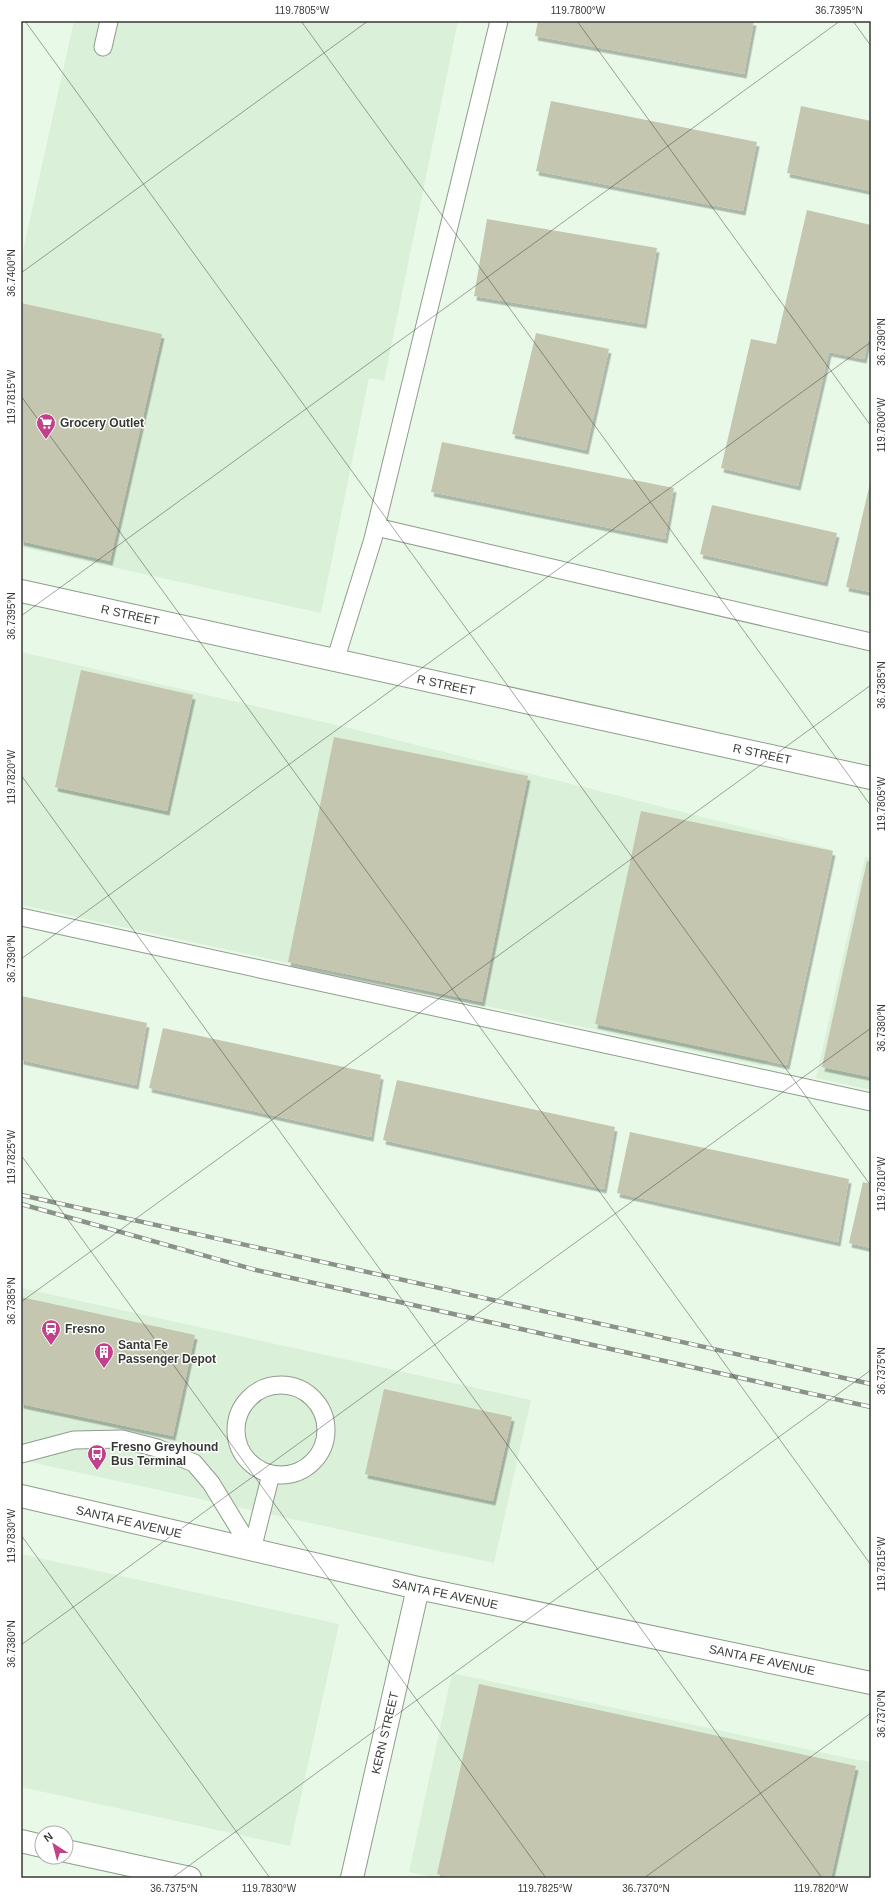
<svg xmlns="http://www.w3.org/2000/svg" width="892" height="1899" viewBox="0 0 892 1899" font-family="Helvetica,sans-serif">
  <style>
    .built { fill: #dbf0d8 }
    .building { fill: #c4c6b0; filter: url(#shadow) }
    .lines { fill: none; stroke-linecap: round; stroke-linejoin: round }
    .service-casing { stroke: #8e9d8c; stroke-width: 19 }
    .minor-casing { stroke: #8e9d8c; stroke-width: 24 }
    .tertiary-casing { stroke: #8e9d8c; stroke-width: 24 }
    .secondary-casing { stroke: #8e9d8c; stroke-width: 24 }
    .service { stroke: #fff; stroke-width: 17 }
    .minor { stroke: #fff; stroke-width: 22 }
    .tertiary { stroke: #fff; stroke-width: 22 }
    .secondary { stroke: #fff; stroke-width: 22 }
    .rail-casing { stroke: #899387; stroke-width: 4.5 }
    .rail { stroke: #fff; stroke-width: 3; stroke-dasharray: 9; stroke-linecap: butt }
    .ticks { fill: none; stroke: #343a33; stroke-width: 1; stroke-opacity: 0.45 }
    .labels { text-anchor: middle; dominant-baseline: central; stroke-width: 3; stroke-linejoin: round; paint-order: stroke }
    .poi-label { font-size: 12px; font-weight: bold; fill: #343a33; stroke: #fff; text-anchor: start }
    .street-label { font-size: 12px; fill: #343a33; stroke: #fff }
    .neatline { fill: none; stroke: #343a33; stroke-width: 1.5 }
    .ticks-label { font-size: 10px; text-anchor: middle; fill: #343a33 }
  </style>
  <defs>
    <filter id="shadow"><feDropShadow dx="2.5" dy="4.5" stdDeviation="0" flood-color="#0004"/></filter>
  </defs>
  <rect width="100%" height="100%" fill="#e9f9e7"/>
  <path class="built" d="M 74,21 L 458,21 L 384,381 L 369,378 L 321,613 L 21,547 L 21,260 Z
    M 21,652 L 341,726 L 833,850 L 789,1048 L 762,1066 L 21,905 Z
    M 865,857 L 871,859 L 871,1090 L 816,1078 Z
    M 21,1288 L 531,1400 L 494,1563 L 21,1460 Z
    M 21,1554 L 339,1624 L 290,1846 L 21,1787 Z
    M 452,1673 L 843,1757 L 871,1762 L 871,1878 L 437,1878 L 409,1872 Z"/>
  <path class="building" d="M 538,21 L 754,21 L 744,74 L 535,36 Z
    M 551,101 L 757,142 L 743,211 L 536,171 Z
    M 801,106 L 871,121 L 871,191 L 787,173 Z
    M 807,210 L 871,225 L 871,327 L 864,359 L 829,352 L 798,486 L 721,468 L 751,339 L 776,344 Z
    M 487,219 L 657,248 L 644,324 L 474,296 Z
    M 21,303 L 162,334 L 110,561 L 21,541 Z
    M 536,333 L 609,349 L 586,450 L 512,434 Z
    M 442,442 L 674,488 L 665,539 L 431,492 Z
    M 870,483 L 871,483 L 871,592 L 846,587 Z
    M 712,505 L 837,533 L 825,582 L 700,554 Z
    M 81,670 L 193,695 L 167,811 L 55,787 Z
    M 334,737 L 528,776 L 482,1002 L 288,962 Z
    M 641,811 L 833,851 L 787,1065 L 595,1024 Z
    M 867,861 L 871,862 L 871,1077 L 822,1067 Z
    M 21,996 L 147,1023 L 136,1085 L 21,1060 Z
    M 163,1028 L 381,1075 L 371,1137 L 149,1088 Z
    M 397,1080 L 615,1127 L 604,1189 L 383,1140 Z
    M 630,1132 L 849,1179 L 838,1242 L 617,1193 Z
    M 863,1182 L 871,1184 L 871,1248 L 849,1243 Z
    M 21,1297 L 195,1335 L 173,1436 L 21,1404 Z
    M 384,1389 L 512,1417 L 493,1501 L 365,1474 Z
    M 479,1684 L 856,1766 L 831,1878 L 455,1878 L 437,1874 Z"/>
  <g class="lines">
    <g class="service-casing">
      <path id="service" d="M 103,47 L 109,21
        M 376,527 L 871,642
        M 335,661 L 373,539 L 499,21
        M 21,917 L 871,1102
        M236 1430a45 45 0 1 1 90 0a45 45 0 1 1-90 0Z
        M 21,1454 L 74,1440 L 122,1439 L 157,1448 L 194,1463 L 211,1483 L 252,1550
        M 252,1550 L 271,1474"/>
    </g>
    <g class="minor-casing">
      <path id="minor" d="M 21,1496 L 418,1588 L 871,1683
        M 352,1878 L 418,1588"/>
    </g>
    <g class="tertiary-casing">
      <path id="tertiary" d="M 21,591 L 871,778"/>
    </g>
    <g class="secondary-casing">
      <path id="secondary" d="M 21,1841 L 42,1846
        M 66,1851 L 190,1878"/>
    </g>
    <use href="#service" class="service"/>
    <use href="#minor" class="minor"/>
    <use href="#tertiary" class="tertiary"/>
    <use href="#secondary" class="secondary"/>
    <g class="rail-casing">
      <path id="rail" d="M 21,1195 L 871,1384
        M 21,1204 L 256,1270 L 871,1407"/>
    </g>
    <use href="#rail" class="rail"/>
  </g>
  <path class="ticks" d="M 25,21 L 871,1186M 301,21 L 871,806M 577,21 L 871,426M 853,21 L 871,46M 21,273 L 368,21M 21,396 L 871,1565M 21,616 L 840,21M 21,775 L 822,1878M 21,959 L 871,342M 21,1155 L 546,1878M 21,1302 L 871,685M 21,1535 L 270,1878M 21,1645 L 871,1028M 172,1878 L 871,1370M 644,1878 L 871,1713"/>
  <defs>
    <g id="supermarket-pin" transform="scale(1)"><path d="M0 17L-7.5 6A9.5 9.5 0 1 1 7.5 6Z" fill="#c2418b" stroke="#fff"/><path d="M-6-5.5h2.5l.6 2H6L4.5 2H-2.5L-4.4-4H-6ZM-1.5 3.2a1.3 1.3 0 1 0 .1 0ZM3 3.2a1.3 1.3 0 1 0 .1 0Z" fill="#fff"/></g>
    <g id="station-pin" transform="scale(1)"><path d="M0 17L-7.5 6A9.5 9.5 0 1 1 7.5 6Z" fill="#c2418b" stroke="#fff"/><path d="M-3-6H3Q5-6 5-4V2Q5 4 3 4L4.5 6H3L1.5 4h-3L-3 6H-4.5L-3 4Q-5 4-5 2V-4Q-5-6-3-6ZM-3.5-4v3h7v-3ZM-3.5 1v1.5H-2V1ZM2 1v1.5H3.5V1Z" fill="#fff"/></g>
    <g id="building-pin" transform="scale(1)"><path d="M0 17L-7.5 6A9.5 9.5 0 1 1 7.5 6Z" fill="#c2418b" stroke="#fff"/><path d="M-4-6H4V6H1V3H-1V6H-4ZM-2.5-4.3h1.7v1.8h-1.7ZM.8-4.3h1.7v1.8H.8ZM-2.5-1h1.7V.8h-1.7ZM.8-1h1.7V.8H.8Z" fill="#fff"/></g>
    <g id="bus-pin" transform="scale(1)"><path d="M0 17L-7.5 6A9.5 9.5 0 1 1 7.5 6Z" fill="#c2418b" stroke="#fff"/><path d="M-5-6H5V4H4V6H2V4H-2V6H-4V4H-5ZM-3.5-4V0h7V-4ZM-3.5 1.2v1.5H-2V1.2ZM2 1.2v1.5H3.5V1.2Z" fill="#fff"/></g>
  </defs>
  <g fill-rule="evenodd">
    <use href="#supermarket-pin" x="46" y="423"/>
    <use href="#station-pin" x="51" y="1329"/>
    <use href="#building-pin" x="104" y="1352"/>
    <use href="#bus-pin" x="97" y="1454"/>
  </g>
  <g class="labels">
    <g class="poi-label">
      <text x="60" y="423">Grocery Outlet</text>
      <text x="65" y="1329">Fresno</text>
      <text x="118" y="1345">Santa Fe<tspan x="118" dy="14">Passenger Depot</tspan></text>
      <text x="111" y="1447">Fresno Greyhound<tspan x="111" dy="14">Bus Terminal</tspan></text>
    </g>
    <g class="street-label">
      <text transform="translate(130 615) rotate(12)">R STREET</text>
      <text transform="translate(446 685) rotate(12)">R STREET</text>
      <text transform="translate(762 754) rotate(12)">R STREET</text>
      <text transform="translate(129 1522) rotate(13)">SANTA FE AVENUE</text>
      <text transform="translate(445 1594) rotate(12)">SANTA FE AVENUE</text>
      <text transform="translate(762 1660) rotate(12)">SANTA FE AVENUE</text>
      <text transform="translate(385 1733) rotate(-77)">KERN STREET</text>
    </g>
  </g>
  <rect width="892" height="1899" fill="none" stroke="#ffffff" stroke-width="44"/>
  <g transform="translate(54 1845) rotate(324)"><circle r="19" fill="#ffffff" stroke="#aeb0ad"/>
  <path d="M0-3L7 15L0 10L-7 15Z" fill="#c2418b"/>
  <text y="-6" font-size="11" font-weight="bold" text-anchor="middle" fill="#343a33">N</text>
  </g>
  <rect x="22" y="22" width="848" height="1855" class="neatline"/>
  <g class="ticks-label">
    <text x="302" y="14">119.7805°W</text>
    <text x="578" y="14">119.7800°W</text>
    <text x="839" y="14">36.7395°N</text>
    <text transform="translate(11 273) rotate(-90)" y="4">36.7400°N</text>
    <text transform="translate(881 342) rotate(-90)" y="4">36.7390°N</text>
    <text transform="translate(11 397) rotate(-90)" y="4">119.7815°W</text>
    <text transform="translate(881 425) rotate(-90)" y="4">119.7800°W</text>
    <text transform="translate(11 616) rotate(-90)" y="4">36.7395°N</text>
    <text transform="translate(881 685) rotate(-90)" y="4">36.7385°N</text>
    <text transform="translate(11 777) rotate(-90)" y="4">119.7820°W</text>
    <text transform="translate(881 804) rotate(-90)" y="4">119.7805°W</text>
    <text transform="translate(11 959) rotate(-90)" y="4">36.7390°N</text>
    <text transform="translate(881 1028) rotate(-90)" y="4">36.7380°N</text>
    <text transform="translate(11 1157) rotate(-90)" y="4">119.7825°W</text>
    <text transform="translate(881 1184) rotate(-90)" y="4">119.7810°W</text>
    <text transform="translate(11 1301) rotate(-90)" y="4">36.7385°N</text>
    <text transform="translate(881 1371) rotate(-90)" y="4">36.7375°N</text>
    <text transform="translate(11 1536) rotate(-90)" y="4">119.7830°W</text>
    <text transform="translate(881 1564) rotate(-90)" y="4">119.7815°W</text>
    <text transform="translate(11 1644) rotate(-90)" y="4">36.7380°N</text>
    <text transform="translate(881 1714) rotate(-90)" y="4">36.7370°N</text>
    <text x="174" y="1892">36.7375°N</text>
    <text x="269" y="1892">119.7830°W</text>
    <text x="545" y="1892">119.7825°W</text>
    <text x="646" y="1892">36.7370°N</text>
    <text x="821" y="1892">119.7820°W</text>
  </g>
</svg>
